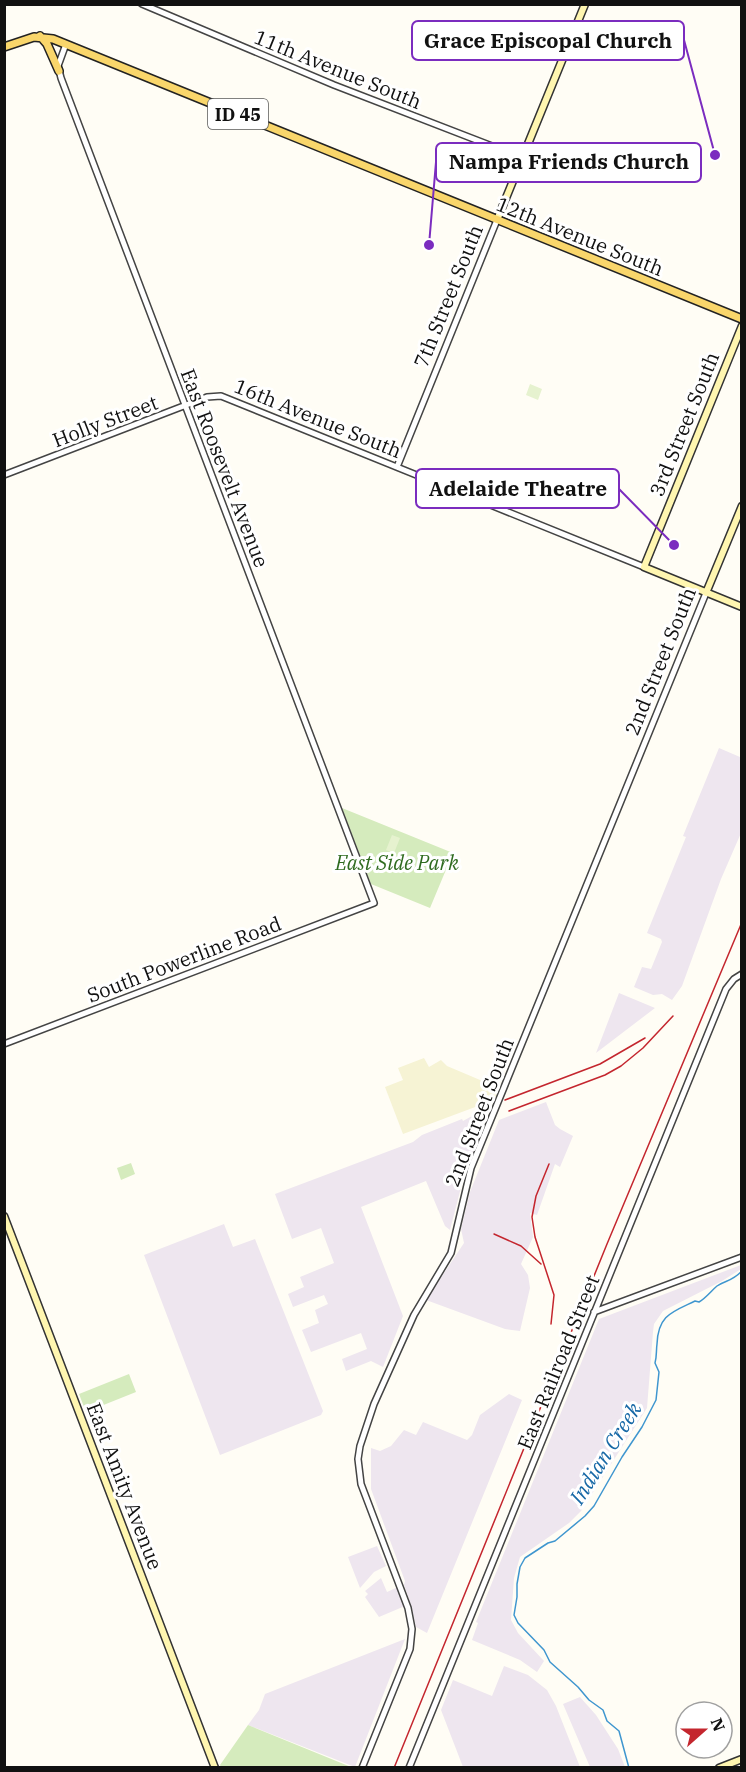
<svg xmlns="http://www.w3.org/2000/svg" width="746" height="1772" viewBox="0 0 746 1772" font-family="'IBM Plex Serif',serif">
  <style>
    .industrial { fill: #eee6ef }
    .farmland { fill: #f6f3d4 }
    .green { fill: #d5ebbd }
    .pitch { fill: #e6f2cf }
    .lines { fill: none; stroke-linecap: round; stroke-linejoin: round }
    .stream { stroke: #3f96cf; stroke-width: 1.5 }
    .tertiary-casing { stroke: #444; stroke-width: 8 }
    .secondary-casing { stroke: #333; stroke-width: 9 }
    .primary-casing { stroke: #222; stroke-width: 10 }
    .tertiary { stroke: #fff; stroke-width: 5 }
    .secondary { stroke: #fff6b0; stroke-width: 6 }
    .primary { stroke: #f9d66b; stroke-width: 7 }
    .rail { stroke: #c4262e; stroke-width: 1.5 }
    .labels { text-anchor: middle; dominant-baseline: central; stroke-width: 6; stroke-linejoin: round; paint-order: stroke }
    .shield { fill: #fff; stroke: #585858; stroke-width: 1.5 }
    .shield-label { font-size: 18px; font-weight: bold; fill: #111 }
    .street-label { font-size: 20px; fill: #111; stroke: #fff }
    .park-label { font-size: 20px; font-style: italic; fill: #2f6b1f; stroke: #fff }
    .water-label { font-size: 21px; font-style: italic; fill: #1768a6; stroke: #fff }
    .leader { fill: none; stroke: #7b2cbf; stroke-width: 2 }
    .callout-dot { fill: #7b2cbf; stroke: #fff; stroke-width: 2 }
    .callout { fill: #fff; stroke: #7b2cbf; stroke-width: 2 }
    .callout-label { font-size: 21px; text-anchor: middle; font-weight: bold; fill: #111 }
  </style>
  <rect width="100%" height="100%" fill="#fffdf5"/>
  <path class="industrial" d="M 719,748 L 740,757 L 741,755 L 741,833 L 721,879 L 682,986 L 672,1000 L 662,994 L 653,995 L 634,987 L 642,967 L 651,969 L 662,942 L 661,939 L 647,933 L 686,837 L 683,836 Z
    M 619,993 L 655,1008 L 596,1053 Z
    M 546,1102 L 555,1125 L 560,1129 L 573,1136 L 560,1167 L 555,1164 L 537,1215 L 530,1213 L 533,1237 L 521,1264 L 528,1275 L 530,1288 L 520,1331 L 505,1329 L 426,1300 L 464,1243 L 461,1229 L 470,1192 L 499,1120 Z
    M 481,1111 L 487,1116 L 465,1172 L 450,1230 L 445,1226 L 426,1181 L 361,1207 L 403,1316 L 383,1367 L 371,1361 L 346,1371 L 342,1359 L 367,1349 L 361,1333 L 311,1352 L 302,1330 L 319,1323 L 315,1310 L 328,1304 L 324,1295 L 293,1307 L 288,1294 L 304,1287 L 300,1277 L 334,1263 L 321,1228 L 292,1239 L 275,1194 L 413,1142 L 422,1135 L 462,1119 L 463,1121 Z
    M 224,1224 L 233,1247 L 255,1239 L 323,1411 L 321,1415 L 220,1455 L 144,1255 Z
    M 741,1265 L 741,1269 L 722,1281 L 663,1311 L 654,1324 L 653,1332 L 647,1408 L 581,1511 L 569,1523 L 520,1557 L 514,1578 L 511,1620 L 518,1633 L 544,1661 L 537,1672 L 520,1660 L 472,1640 L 478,1623 L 476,1622 L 599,1319 Z
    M 509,1394 L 522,1400 L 427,1633 L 416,1627 L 412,1608 L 404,1585 L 405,1581 L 371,1489 L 371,1448 L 380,1451 L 391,1446 L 404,1430 L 416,1435 L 423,1422 L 467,1440 L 472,1435 L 480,1415 Z
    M 377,1546 L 386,1566 L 374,1572 L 360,1588 L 348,1557 Z
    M 381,1578 L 387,1592 L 398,1587 L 405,1606 L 379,1617 L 365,1597 L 368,1594 L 365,1591 Z
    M 405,1639 L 355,1767 L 248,1725 L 259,1710 L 265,1694 Z
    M 504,1666 L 528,1675 L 547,1690 L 556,1706 L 580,1767 L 463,1767 L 441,1710 L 453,1680 L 492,1696 Z
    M 580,1697 L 596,1715 L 618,1749 L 625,1767 L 590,1767 L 563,1704 Z"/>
  <path class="farmland" d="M 424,1058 L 429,1067 L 441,1060 L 447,1066 L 499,1088 L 494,1100 L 403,1134 L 385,1087 L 403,1080 L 398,1068 Z"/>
  <path class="green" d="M 342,808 L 453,853 L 430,908 L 371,884 Z
    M 131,1163 L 135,1174 L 121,1180 L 117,1168 Z
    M 129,1374 L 136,1392 L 86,1412 L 79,1394 Z
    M 248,1725 L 351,1767 L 221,1767 L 220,1765 Z"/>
  <path class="pitch" d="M 530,384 L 542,389 L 538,400 L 526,395 Z
    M 392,835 L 400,838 L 394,853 L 386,850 Z"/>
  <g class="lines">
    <path class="stream" d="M 629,1768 L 619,1731 L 607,1721 L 603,1710 L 589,1700 L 578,1687 L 550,1662 L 544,1650 L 518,1623 L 514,1615 L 517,1597 L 517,1584 L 520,1567 L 525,1558 L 548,1543 L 555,1541 L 585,1516 L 594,1506 L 622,1457 L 642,1427 L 656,1400 L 659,1372 L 655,1363 C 657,1356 656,1351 657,1344 C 658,1315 672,1312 695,1301 L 699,1302 C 706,1298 711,1291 717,1286 C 726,1280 731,1282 742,1271"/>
    <g class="tertiary-casing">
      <path id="tertiary" d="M 142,4 L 334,85 L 523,158
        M 397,467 L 497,220
        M 4,475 L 207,397 L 221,396 L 644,567
        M 4,1044 L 374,903 L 61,78 L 58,66 L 66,44
        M 594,1312 L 742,1257
        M 362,1768 L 410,1649 L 412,1629 L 408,1608 L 361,1484 L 358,1459 L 360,1446 L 374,1404 L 414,1315 L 451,1253 L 471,1168 L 706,593
        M 409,1768 L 726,989 L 734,979 L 742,974"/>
    </g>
    <g class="secondary-casing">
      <path id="secondary" d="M 497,220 L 585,4
        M 742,326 L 644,567 L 742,607
        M 706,593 L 742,506
        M 4,1216 L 215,1768
        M 719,1768 L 742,1759"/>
    </g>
    <g class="primary-casing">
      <path id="primary" d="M 40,36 L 47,44 L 59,71
        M 4,47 L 34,37 L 53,39 L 742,319"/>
    </g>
    <use href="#tertiary" class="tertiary"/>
    <use href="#secondary" class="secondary"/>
    <use href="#primary" class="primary"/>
    <path class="rail" d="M 505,1100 L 600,1064 L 645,1038
      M 509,1111 L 605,1075 L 621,1066 L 643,1048 L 673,1016
      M 549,1164 L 536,1196 L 532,1217 L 535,1237 L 554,1295 L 551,1324
      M 494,1234 L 521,1246 L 541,1264
      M 394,1768 L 607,1244 L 742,922"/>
  </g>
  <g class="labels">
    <rect class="shield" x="208" y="99" width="60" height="30" rx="4.5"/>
    <g class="shield-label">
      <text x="238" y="114">ID 45</text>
    </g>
    <g class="street-label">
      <text transform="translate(338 69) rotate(22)">11th Avenue South</text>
      <text transform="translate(580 236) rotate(22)">12th Avenue South</text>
      <text transform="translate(448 296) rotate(-68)">7th Street South</text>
      <text transform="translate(318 418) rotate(22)">16th Avenue South</text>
      <text transform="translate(105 421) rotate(-21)">Holly Street</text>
      <text transform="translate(684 424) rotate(-68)">3rd Street South</text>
      <text transform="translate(225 468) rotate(69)">East Roosevelt Avenue</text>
      <text transform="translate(660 661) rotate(-68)">2nd Street South</text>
      <text transform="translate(184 959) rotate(-21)">South Powerline Road</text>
      <text transform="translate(479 1112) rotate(-69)">2nd Street South</text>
      <text transform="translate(558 1362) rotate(-68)">East Railroad Street</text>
      <text transform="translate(125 1486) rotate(69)">East Amity Avenue</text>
    </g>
    <g class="park-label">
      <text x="397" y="862">East Side Park</text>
    </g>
    <g class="water-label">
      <text transform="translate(605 1453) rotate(-58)">Indian Creek</text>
    </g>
  </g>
  <path class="leader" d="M715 155L684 40M429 245L436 162M674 545L619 489"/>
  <g class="callout-dot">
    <circle cx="715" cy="155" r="6"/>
    <circle cx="429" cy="245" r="6"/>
    <circle cx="674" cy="545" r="6"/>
  </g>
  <g class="callout">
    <rect x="412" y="21" width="272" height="39" rx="6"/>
    <rect x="436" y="143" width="265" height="39" rx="6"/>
    <rect x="416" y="469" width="203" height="39" rx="6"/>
  </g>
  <g class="callout-label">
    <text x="548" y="48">Grace Episcopal Church</text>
    <text x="569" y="169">Nampa Friends Church</text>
    <text x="518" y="496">Adelaide Theatre</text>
  </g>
  <rect width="746" height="1772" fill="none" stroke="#111111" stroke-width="12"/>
  <g transform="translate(704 1730) rotate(69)"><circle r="28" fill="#ffffff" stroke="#a0a0a0" stroke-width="1.5"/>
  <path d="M0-4.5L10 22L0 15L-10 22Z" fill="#c4262e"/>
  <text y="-9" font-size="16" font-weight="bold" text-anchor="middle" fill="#111111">N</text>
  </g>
</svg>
